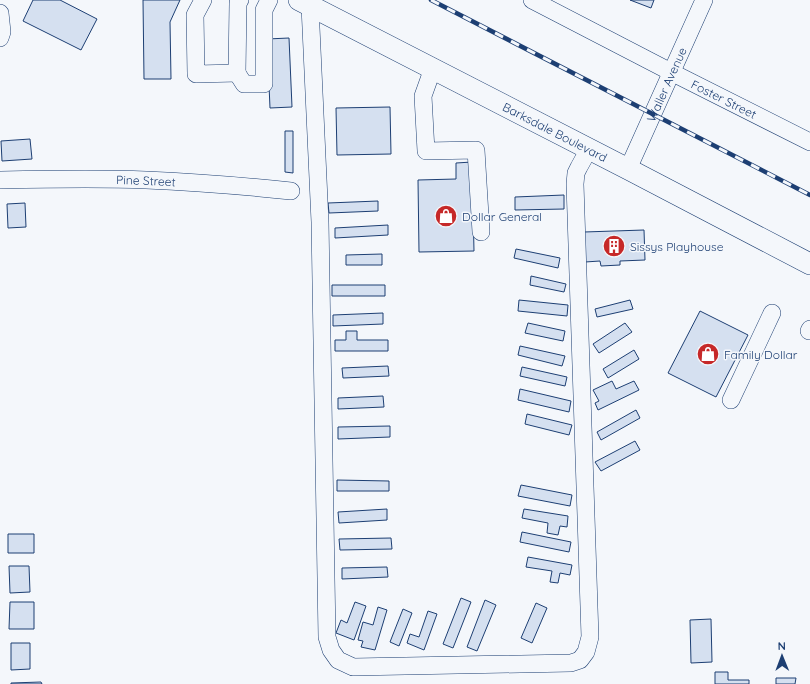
<svg xmlns="http://www.w3.org/2000/svg" width="810" height="684" viewBox="0 0 810 684" font-family="Quicksand,sans-serif">
  <style>
    .building { fill: #d5e0f0; stroke: #1d3f73 }
    .lines { fill: none; stroke-linecap: round; stroke-linejoin: round }
    .minor-casing { stroke: #1d3f73; stroke-width: 18 }
    .major-casing { stroke: #1d3f73; stroke-width: 22 }
    .minor { stroke: #f4f7fb; stroke-width: 17 }
    .major { stroke: #f4f7fb; stroke-width: 21 }
    .rail-casing { stroke: #1d3f73; stroke-width: 4.5 }
    .rail { stroke: #f4f7fb; stroke-width: 3; stroke-dasharray: 9; stroke-linecap: butt }
    .labels { text-anchor: middle; dominant-baseline: central; stroke-width: 3; stroke-linejoin: round; paint-order: stroke }
    .street-label { font-size: 12px; fill: #1d3f73; stroke: #f4f7fb }
    .poi-label { font-size: 12px; fill: #1d3f73; stroke: #f4f7fb; text-anchor: start }
  </style>
  <rect width="100%" height="100%" fill="#f4f7fb"/>
  <path class="building" d="M 33,0 L 60,0 L 97,19 L 81,50 L 23,21 Z
    M 143,0 L 180,0 L 170,22 L 171,79 L 144,79 Z
    M 630,0 L 654,0 L 651,8 Z
    M 289,38 L 292,107 L 270,108 L 267,39 Z
    M 390,107 L 391,154 L 337,155 L 336,108 Z
    M 285,131 L 293,131 L 293,173 L 285,172 Z
    M 30,139 L 32,159 L 2,161 L 1,141 Z
    M 472,162 L 474,251 L 419,252 L 418,180 L 456,179 L 456,163 Z
    M 564,195 L 564,209 L 515,210 L 515,197 Z
    M 378,201 L 378,211 L 329,213 L 328,203 Z
    M 25,203 L 26,227 L 8,228 L 7,204 Z
    M 388,225 L 388,235 L 335,238 L 335,228 Z
    M 644,230 L 645,260 L 620,261 L 620,265 L 601,266 L 600,261 L 585,262 L 584,232 Z
    M 516,249 L 560,258 L 558,268 L 514,258 Z
    M 382,254 L 382,265 L 346,265 L 346,255 Z
    M 531,276 L 566,284 L 564,292 L 530,285 Z
    M 332,285 L 385,285 L 385,296 L 332,296 Z
    M 519,300 L 568,305 L 567,316 L 518,311 Z
    M 630,300 L 633,309 L 597,317 L 595,309 Z
    M 700,311 L 748,335 L 716,397 L 668,373 Z
    M 383,313 L 383,324 L 333,326 L 333,315 Z
    M 528,323 L 565,331 L 563,341 L 525,333 Z
    M 625,323 L 632,332 L 599,353 L 593,344 Z
    M 346,331 L 357,331 L 357,340 L 388,340 L 388,351 L 335,351 L 335,340 L 346,340 Z
    M 520,346 L 565,356 L 562,366 L 518,355 Z
    M 634,350 L 639,359 L 608,378 L 603,369 Z
    M 388,366 L 389,376 L 343,378 L 342,368 Z
    M 522,367 L 567,377 L 565,386 L 520,376 Z
    M 612,381 L 616,389 L 634,381 L 639,390 L 598,410 L 595,403 L 599,401 L 593,390 Z
    M 520,389 L 571,401 L 569,412 L 518,400 Z
    M 383,396 L 384,407 L 338,409 L 338,398 Z
    M 636,410 L 640,418 L 601,440 L 597,432 Z
    M 527,414 L 572,425 L 569,435 L 525,424 Z
    M 390,426 L 390,437 L 338,439 L 338,427 Z
    M 635,441 L 640,450 L 601,471 L 595,462 Z
    M 337,480 L 389,481 L 389,491 L 337,491 Z
    M 521,485 L 572,495 L 570,506 L 518,496 Z
    M 387,509 L 387,520 L 339,523 L 338,512 Z
    M 524,509 L 568,516 L 567,527 L 560,526 L 558,535 L 547,533 L 548,523 L 522,518 Z
    M 522,532 L 571,542 L 569,552 L 520,542 Z
    M 8,534 L 34,534 L 34,553 L 8,553 Z
    M 391,538 L 392,549 L 340,550 L 339,539 Z
    M 528,557 L 572,565 L 570,575 L 560,573 L 558,583 L 550,582 L 552,571 L 526,567 Z
    M 9,566 L 29,566 L 30,592 L 10,593 Z
    M 387,567 L 388,577 L 342,579 L 342,568 Z
    M 461,598 L 471,602 L 453,648 L 443,644 Z
    M 485,600 L 496,605 L 477,651 L 467,647 Z
    M 10,602 L 34,602 L 34,629 L 9,629 Z
    M 355,602 L 366,606 L 354,640 L 336,633 L 341,620 L 347,623 Z
    M 536,603 L 547,608 L 532,643 L 521,638 Z
    M 378,607 L 387,610 L 375,650 L 361,647 L 363,641 L 358,640 L 363,622 L 373,625 Z
    M 403,609 L 412,613 L 399,646 L 390,642 Z
    M 428,611 L 437,614 L 424,650 L 407,643 L 410,634 L 419,637 Z
    M 711,619 L 712,662 L 691,663 L 690,620 Z
    M 11,643 L 30,643 L 30,669 L 11,670 Z
    M 715,672 L 728,672 L 728,680 L 749,680 L 749,684 L 715,684 Z
    M 776,678 L 796,678 L 795,684 L 776,684 Z
    M 41,682 L 42,684 L 11,684 L 11,683 Z"/>
  <g class="lines">
    <g class="minor-casing">
      <g id="minor">
        <path d="M 203,0 L 195,15 L 196,74 L 237,73 L 238,3 L 240,0"/>
        <path id="s1" d="M 532,0 L 671,72 L 810,142"/>
        <path d="M 310,6 L 320,222 L 327,637 L 331,650 L 338,660 L 353,667 L 571,663 L 580,660 L 586,652 L 590,637 L 575,184 L 576,173 L 579,167 L 589,149"/>
        <path d="M 0,13 L 2,32 L 0,38"/>
        <path d="M 433,68 L 423,96 L 426,151 L 476,150 L 481,232"/>
        <path d="M 237,73 L 244,84 L 264,84 L 264,10 L 269,0"/>
        <path id="s2" d="M 628,169 L 704,0"/>
        <path id="s3" d="M 0,180 C 49,179 97,178 146,180 C 194,182 243,186 291,191"/>
        <path d="M 809,331 L 810,329"/>
        <path d="M 731,400 L 772,313"/>
      </g>
    </g>
    <g class="major-casing">
      <g id="major">
        <path id="s4" d="M 299,0 L 628,169 L 810,264"/>
      </g>
    </g>
    <use href="#minor" class="minor"/>
    <use href="#major" class="major"/>
    <g class="rail-casing">
      <path id="rail" d="M 431,0 L 810,195"/>
    </g>
    <use href="#rail" class="rail"/>
  </g>
  <defs>
    <g id="shop-disc" transform="scale(1.15)"><circle r="9.5" fill="#c62828" stroke="#f4f7fb"/><path d="M-5-2.5h2.3a2.7 3.5 0 0 1 5.4 0H5L5.5 6h-11ZM-1.5-2.5h3a1.5 2.3 0 0 0-3 0Z" fill="#fff"/></g>
    <g id="building-disc" transform="scale(1.15)"><circle r="9.5" fill="#c62828" stroke="#f4f7fb"/><path d="M-4-6H4V6H1V3H-1V6H-4ZM-2.5-4.3h1.7v1.8h-1.7ZM.8-4.3h1.7v1.8H.8ZM-2.5-1h1.7V.8h-1.7ZM.8-1h1.7V.8H.8Z" fill="#fff"/></g>
  </defs>
  <g fill-rule="evenodd">
    <use href="#shop-disc" x="446" y="216"/>
    <use href="#building-disc" x="614" y="246"/>
    <use href="#shop-disc" x="708" y="354"/>
  </g>
  <g class="labels">
    <g class="street-label">
      <text stroke="none"><textPath href="#s2" startOffset="93">Waller Avenue</textPath></text>
      <text stroke="none"><textPath href="#s1" startOffset="216">Foster Street</textPath></text>
      <text stroke="none"><textPath href="#s4" startOffset="288">Barksdale Boulevard</textPath></text>
      <text stroke="none"><textPath href="#s3" startOffset="146">Pine Street</textPath></text>
    </g>
    <g class="poi-label">
      <text x="462" y="216">Dollar General</text>
      <text x="630" y="246">Sissys Playhouse</text>
      <text x="724" y="354">Family Dollar</text>
    </g>
  </g>
  <g transform="translate(782 656) rotate(359)" stroke="#f4f7fb" stroke-width="3" paint-order="stroke">
  <path d="M0-3L7 15L0 10L-7 15Z" fill="#1d3f73"/>
  <text y="-6" font-size="11" font-weight="bold" text-anchor="middle" fill="#1d3f73">N</text>
  </g>
</svg>
